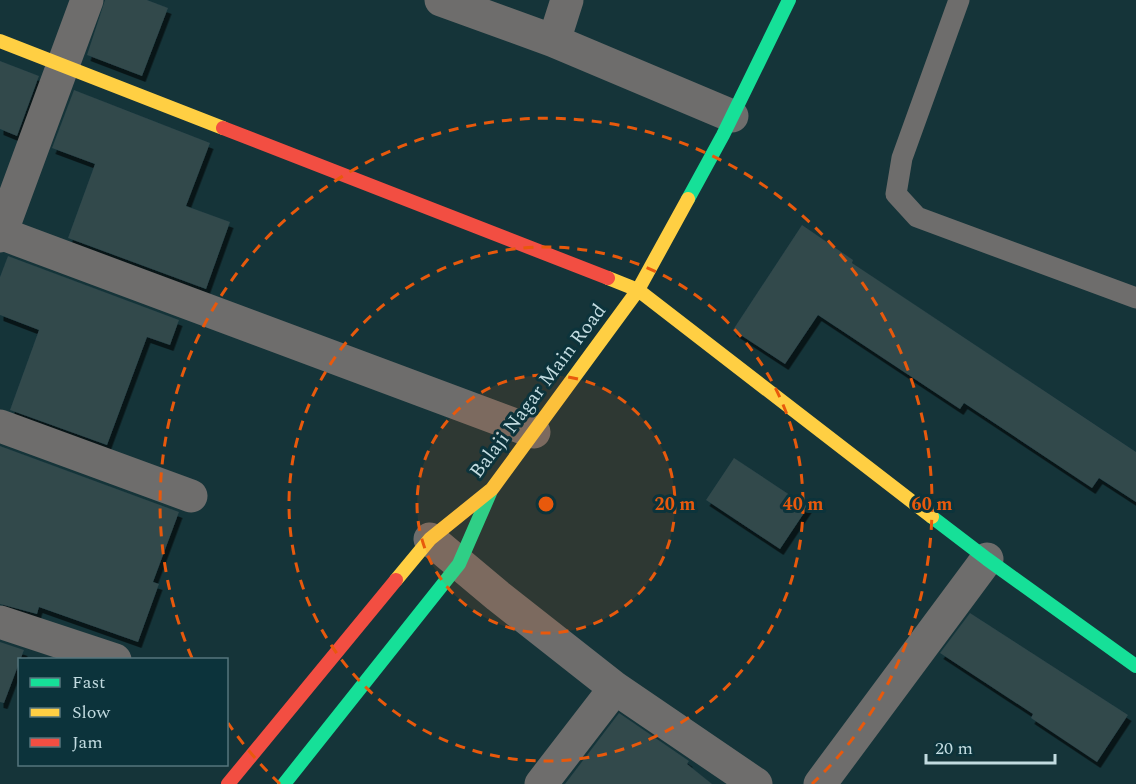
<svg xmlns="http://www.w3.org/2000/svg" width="1136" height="784" viewBox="0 0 1136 784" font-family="Spectral,serif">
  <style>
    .building { fill: #30484c; filter: url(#shadow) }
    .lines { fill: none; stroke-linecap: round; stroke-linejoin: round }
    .lane { stroke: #6e6d6c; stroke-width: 21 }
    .street { stroke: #6e6d6c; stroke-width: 33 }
    .fast { stroke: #16e098; stroke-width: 14 }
    .slow { stroke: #ffcf43; stroke-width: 14 }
    .jam { stroke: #f24e42; stroke-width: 14 }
    .ring { fill: none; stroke: #e8590c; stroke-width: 3; stroke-dasharray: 10 8 }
    .labels { text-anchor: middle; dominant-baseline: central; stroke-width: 6; stroke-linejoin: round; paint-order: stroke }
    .street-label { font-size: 20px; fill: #c2dbe0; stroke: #0c333b }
    .centre { fill: #e8590c; stroke: #0c333b; stroke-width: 3 }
    .ring-label { font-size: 18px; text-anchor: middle; font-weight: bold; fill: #e8590c; stroke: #0c333b; stroke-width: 6; stroke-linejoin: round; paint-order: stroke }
  </style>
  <defs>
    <filter id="shadow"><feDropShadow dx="3.5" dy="6" stdDeviation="0" flood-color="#0009"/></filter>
  </defs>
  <rect width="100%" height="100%" fill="#153439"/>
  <path class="building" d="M 105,0 L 147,0 L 168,8 L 142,76 L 87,55 Z
    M 0,61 L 39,76 L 17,136 L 0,129 Z
    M 74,90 L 210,143 L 186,206 L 230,222 L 206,289 L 68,238 L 95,164 L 52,148 Z
    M 802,225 L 853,260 L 852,263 L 1136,452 L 1136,502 L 1099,478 L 1092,488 L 964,403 L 960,409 L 818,315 L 785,364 L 733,330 Z
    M 8,256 L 179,320 L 170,345 L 147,337 L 107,445 L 10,410 L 39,330 L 0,315 L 0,277 Z
    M 0,446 L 179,512 L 153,582 L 159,584 L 138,642 L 39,607 L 37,614 L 0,604 Z
    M 734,458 L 808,507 L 780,549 L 706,500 Z
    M 970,613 L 1128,715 L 1097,762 L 1031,718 L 1033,714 L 940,653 Z
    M 0,642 L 24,650 L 4,703 L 0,702 Z
    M 619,713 L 689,761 L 687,764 L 712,784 L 565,784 Z"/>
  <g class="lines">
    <path class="lane" d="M 959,0 L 902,158 L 896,194 L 917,217 L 1136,298"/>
    <path class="street" d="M 441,0 L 554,41 L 732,116
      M 554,41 L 567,0
      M 0,233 L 534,432
      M 0,236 L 87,0
      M 0,426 L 191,496
      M 430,539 L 498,596 L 615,688 L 756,784
      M 0,622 L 115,660
      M 541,784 L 615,688
      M 820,784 L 987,559"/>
    <path class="fast" d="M 688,199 L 723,135 L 789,0
      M 932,517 L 987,559 L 1136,666
      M 284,784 L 459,564 L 490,493"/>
    <path class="slow" d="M 0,41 L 223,128
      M 608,278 L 638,290 L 932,517
      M 396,580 L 430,539 L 492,489 L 638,290 L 688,199"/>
    <path class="jam" d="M 223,128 L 608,278
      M 228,784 L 396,580"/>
  </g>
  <circle cx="546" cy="504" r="129" fill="#e8590c" fill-opacity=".12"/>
  <g class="ring">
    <circle cx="546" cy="504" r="129"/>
    <circle cx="546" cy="504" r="257"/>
    <path d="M280 784A386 386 0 0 1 228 723M192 658A386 386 0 1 1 812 784"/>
  </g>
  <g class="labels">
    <g class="street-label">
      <text transform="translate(538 391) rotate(-53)">Balaji Nagar Main Road</text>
    </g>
  </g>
  <circle cx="546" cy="504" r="9" class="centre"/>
  <g class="ring-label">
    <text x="675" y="510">20 m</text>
    <text x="803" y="510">40 m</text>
    <text x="932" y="510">60 m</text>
  </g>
  <rect x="18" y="658" width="210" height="108" fill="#0c333b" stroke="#55767d" stroke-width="1.5"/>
  <rect x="30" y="678" width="30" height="9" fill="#16e098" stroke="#55767d" stroke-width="1.5"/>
  <text x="72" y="688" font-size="18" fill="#c2dbe0">Fast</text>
  <rect x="30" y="708" width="30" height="9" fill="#ffcf43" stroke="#55767d" stroke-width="1.5"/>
  <text x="72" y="718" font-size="18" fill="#c2dbe0">Slow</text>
  <rect x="30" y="738" width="30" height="9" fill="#f24e42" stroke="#55767d" stroke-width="1.5"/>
  <text x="72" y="748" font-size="18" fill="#c2dbe0">Jam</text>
  <path d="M926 754v9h129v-9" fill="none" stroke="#c2dbe0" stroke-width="3"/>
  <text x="935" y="754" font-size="18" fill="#c2dbe0" stroke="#0c333b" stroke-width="4.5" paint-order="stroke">20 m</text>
</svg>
